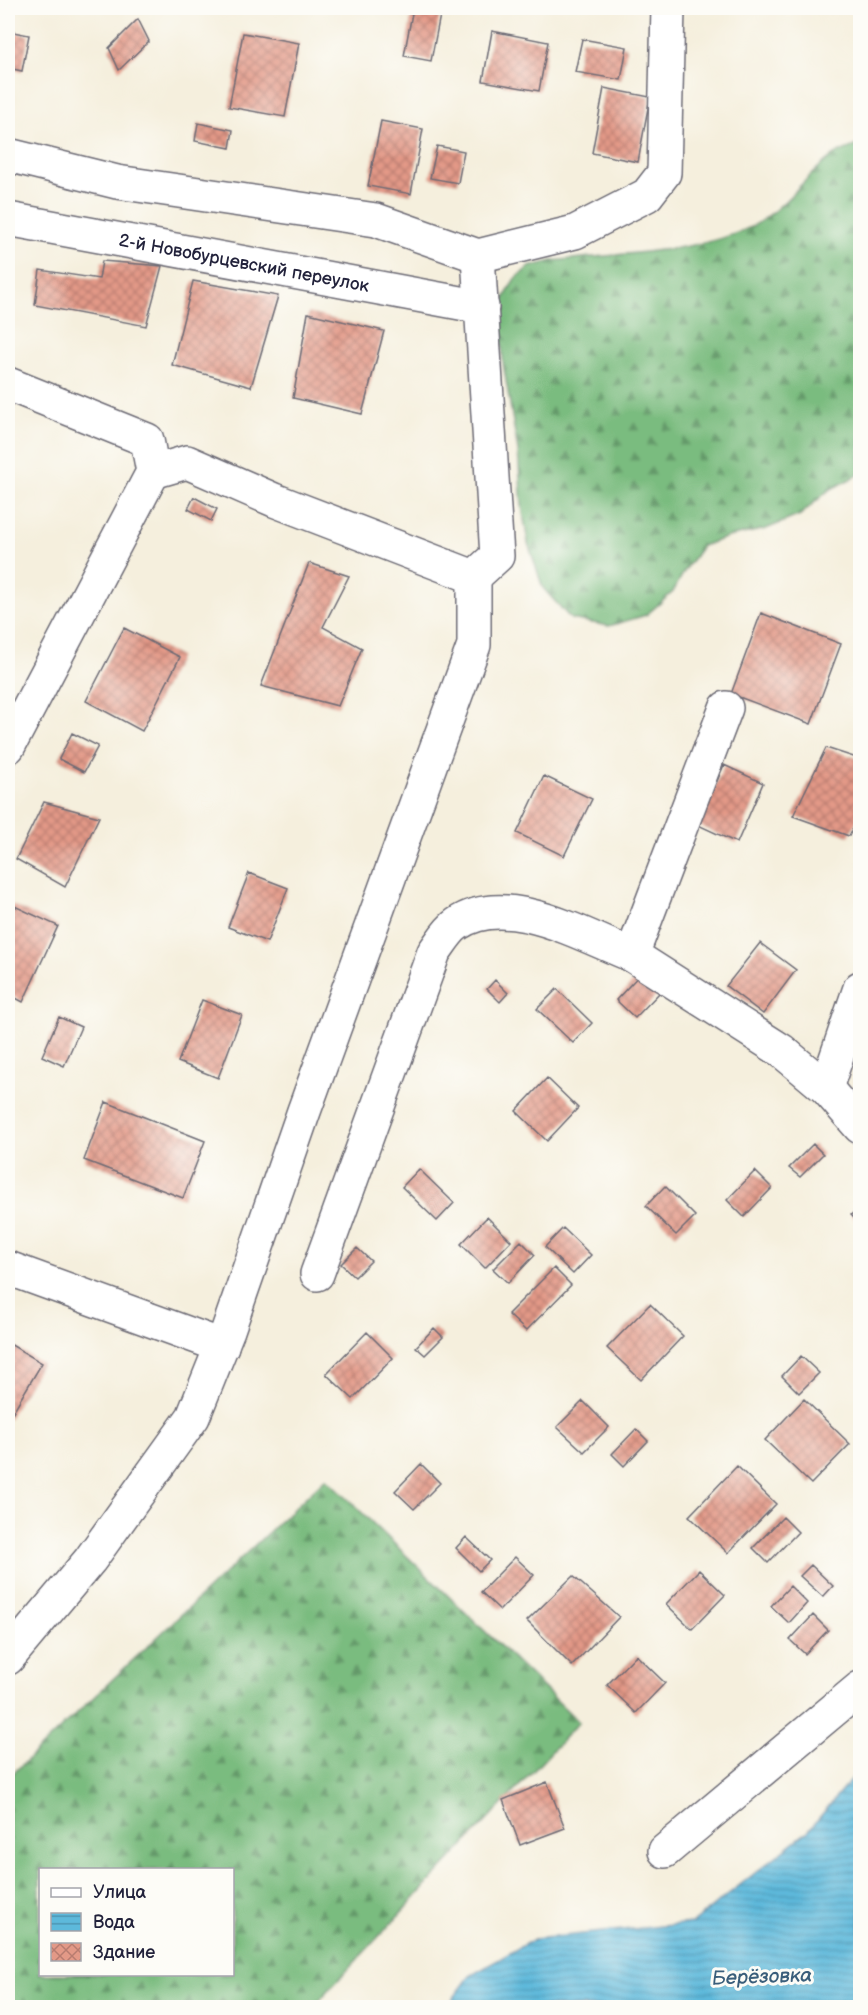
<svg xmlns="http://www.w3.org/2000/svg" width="868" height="2015" viewBox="0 0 868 2015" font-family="'Balsamiq Sans',sans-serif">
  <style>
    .forest { fill: url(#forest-firs); stroke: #4e6f5d; stroke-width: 1.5; fill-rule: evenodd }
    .water { fill: url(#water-rules); stroke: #406e8b; stroke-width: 1.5 }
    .building { fill: url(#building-cross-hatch) }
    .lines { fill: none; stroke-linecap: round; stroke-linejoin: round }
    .minor-casing { stroke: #6c6a74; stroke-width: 36 }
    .minor { stroke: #fff; stroke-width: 33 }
    .labels { text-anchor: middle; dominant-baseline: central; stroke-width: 6; stroke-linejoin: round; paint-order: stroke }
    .street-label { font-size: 18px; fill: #22223b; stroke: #fdfcf7 }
    .water-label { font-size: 20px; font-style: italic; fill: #3a5e7b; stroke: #fdfcf7 }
  </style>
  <defs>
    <pattern id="forest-firs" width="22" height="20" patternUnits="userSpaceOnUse" patternTransform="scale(1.5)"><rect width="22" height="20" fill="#7abc7f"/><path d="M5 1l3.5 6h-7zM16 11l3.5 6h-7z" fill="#649869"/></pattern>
    <pattern id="water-rules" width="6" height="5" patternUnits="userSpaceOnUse" patternTransform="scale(1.5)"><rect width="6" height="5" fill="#5db9db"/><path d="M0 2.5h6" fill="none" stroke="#4c96b3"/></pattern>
    <pattern id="building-cross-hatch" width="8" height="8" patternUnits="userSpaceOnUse" patternTransform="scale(1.5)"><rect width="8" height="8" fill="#e39987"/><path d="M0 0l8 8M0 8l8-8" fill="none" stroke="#b87c70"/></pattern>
  </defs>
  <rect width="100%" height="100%" fill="#fdfcf7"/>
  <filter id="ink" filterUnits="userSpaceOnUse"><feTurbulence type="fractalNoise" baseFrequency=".0167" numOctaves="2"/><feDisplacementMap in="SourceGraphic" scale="12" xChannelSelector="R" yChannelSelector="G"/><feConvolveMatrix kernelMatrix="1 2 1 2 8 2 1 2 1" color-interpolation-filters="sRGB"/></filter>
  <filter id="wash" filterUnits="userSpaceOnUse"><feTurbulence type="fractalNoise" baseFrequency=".008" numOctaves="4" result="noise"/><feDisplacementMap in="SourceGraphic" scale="24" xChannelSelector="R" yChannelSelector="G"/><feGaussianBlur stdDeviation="1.35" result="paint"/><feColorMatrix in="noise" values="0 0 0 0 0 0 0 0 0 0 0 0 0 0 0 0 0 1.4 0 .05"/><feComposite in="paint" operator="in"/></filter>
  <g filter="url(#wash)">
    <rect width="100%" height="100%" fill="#f5efdd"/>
    <path class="forest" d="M 860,144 L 860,474 L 829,490 L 800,515 L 766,529 L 728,537 L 702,546 L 685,570 L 673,592 L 646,615 L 609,626 L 571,619 L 543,588 L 528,543 L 522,507 L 518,451 L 503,363 L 501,320 L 504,299 L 514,280 L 529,267 L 552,261 C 611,254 716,253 764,219 C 790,201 807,175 831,157 C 839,151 851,148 860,144 Z
      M 326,1478 L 579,1722 L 313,2007 L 8,2008 L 8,1778 ZM 40,1870 L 232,1870 L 232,1974 L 40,1974 Z"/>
    <path class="water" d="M 860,1769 L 860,2007 L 447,2007 L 470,1976 L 534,1939 L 692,1923 L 808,1831 Z"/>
    <g id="blocks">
      <path class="building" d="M 413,8 L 441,10 L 431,61 L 404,56 Z
        M 138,19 L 149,41 L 119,70 L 109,48 Z
        M 8,31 L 29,35 L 22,71 L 8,68 Z
        M 492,31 L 548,42 L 539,91 L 483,81 Z
        M 243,33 L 299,43 L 285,117 L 229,107 Z
        M 582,39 L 627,47 L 621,80 L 575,72 Z
        M 604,88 L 650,97 L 638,162 L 592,153 Z
        M 381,121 L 423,129 L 411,194 L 368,186 Z
        M 198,123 L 233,130 L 230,148 L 195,141 Z
        M 437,146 L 464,151 L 458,183 L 430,178 Z
        M 102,261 L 162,266 L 146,326 L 35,305 L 40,270 L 99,279 Z
        M 193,281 L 278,296 L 251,387 L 172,365 Z
        M 308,313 L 384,331 L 362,414 L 293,398 Z
        M 194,497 L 217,509 L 211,521 L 188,509 Z
        M 309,563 L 349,576 L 323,627 L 362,648 L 338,706 L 261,686 Z
        M 761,613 L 841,644 L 811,724 L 731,694 Z
        M 124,628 L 180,657 L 142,731 L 86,701 Z
        M 72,733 L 98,746 L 84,772 L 59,759 Z
        M 826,748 L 860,759 L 860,814 L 849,836 L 793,816 Z
        M 724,765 L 763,783 L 737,843 L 698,825 Z
        M 544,776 L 592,799 L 564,856 L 517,833 Z
        M 44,802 L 99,817 L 65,887 L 16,859 Z
        M 249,873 L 288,888 L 267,942 L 228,927 Z
        M 8,903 L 58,926 L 23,1002 L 8,994 Z
        M 760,943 L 796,970 L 763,1014 L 726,986 Z
        M 643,971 L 662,990 L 635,1018 L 616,1000 Z
        M 495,980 L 508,993 L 500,1002 L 487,989 Z
        M 557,989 L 592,1023 L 573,1043 L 537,1009 Z
        M 202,1000 L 242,1015 L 218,1078 L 178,1062 Z
        M 59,1017 L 81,1027 L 64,1066 L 42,1056 Z
        M 547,1078 L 578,1108 L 547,1141 L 516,1111 Z
        M 106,1102 L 205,1141 L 183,1198 L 84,1160 Z
        M 813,1144 L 823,1154 L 800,1177 L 789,1168 Z
        M 419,1169 L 454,1203 L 437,1221 L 402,1187 Z
        M 755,1171 L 772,1188 L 744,1217 L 727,1200 Z
        M 665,1186 L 695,1216 L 676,1235 L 646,1206 Z
        M 860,1205 L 860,1224 L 851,1215 Z
        M 487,1217 L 511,1241 L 485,1268 L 461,1244 Z
        M 563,1228 L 591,1255 L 573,1274 L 545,1247 Z
        M 521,1241 L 535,1255 L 508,1283 L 493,1269 Z
        M 357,1248 L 371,1261 L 355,1277 L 341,1264 Z
        M 554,1268 L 571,1285 L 526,1331 L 508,1314 Z
        M 650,1304 L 683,1336 L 641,1380 L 607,1348 Z
        M 434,1328 L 443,1337 L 425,1355 L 416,1347 Z
        M 367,1332 L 393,1358 L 353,1399 L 326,1374 Z
        M 8,1343 L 42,1363 L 8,1420 Z
        M 801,1356 L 819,1373 L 799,1393 L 782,1376 Z
        M 804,1399 L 850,1444 L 811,1484 L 765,1440 Z
        M 583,1401 L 609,1427 L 584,1452 L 557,1427 Z
        M 636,1429 L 648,1441 L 624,1466 L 612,1454 Z
        M 421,1464 L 440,1483 L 414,1509 L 395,1491 Z
        M 737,1466 L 776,1504 L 728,1553 L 689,1516 Z
        M 783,1517 L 798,1532 L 768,1563 L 753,1548 Z
        M 466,1537 L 490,1560 L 479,1571 L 456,1548 Z
        M 515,1557 L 534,1575 L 500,1610 L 481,1592 Z
        M 811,1565 L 833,1586 L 823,1597 L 800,1576 Z
        M 699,1570 L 725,1595 L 692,1629 L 666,1604 Z
        M 573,1576 L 619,1617 L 572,1666 L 527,1621 Z
        M 790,1586 L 807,1603 L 789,1623 L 771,1606 Z
        M 813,1615 L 828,1630 L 805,1654 L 790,1640 Z
        M 636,1655 L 665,1683 L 636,1713 L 607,1685 Z
        M 547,1782 L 565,1828 L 520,1845 L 503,1800 Z"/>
    </g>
  </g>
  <g filter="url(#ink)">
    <use href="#blocks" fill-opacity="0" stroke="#6c6a74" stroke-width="1.5"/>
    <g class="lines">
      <g class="minor-casing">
        <g id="minor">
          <path d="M 8,155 L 117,182 L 376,220 L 478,256 L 575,232 L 647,195 L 664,173 L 668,8"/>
          <path id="s1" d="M 8,219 L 482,307"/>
          <path d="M 8,384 L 147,440 L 153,472 L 8,747"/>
          <path d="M 474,577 L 497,556 L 478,256"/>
          <path d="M 632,955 L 782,1051 L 826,1088 L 860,1127"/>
          <path d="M 826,1088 L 860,988"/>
          <path d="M 8,1268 L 222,1346"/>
          <path d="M 317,1274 L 434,952 C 440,944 448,930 457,924 C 506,890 583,936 632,955 L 726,708"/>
          <path d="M 8,1658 L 90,1560 L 193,1417 L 228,1330 L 304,1111 L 474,645 L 474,577 L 274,500 L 187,462 L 153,472"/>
          <path d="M 665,1851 L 860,1688"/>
        </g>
      </g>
      <use href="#minor" class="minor"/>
    </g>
  </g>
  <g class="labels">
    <g class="street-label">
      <text stroke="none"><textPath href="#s1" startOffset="240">2-й Новобурцевский переулок</textPath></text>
    </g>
    <g class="water-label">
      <text transform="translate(762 1977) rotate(-2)">Берёзовка</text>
    </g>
  </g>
  <rect width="868" height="2015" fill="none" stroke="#fdfcf7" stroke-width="30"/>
  <rect x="39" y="1868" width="195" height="108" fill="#fdfcf7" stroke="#a5a5ac" stroke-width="1.5"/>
  <rect x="51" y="1888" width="30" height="9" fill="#ffffff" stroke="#a5a5ac" stroke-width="1.5"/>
  <text x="93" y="1898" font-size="18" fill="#22223b">Улица</text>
  <rect x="51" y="1913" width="30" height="18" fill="url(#water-rules)" stroke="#a5a5ac" stroke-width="1.5"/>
  <text x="93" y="1928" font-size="18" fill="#22223b">Вода</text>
  <rect x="51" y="1943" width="30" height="18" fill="url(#building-cross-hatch)" stroke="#a5a5ac" stroke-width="1.5"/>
  <text x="93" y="1958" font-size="18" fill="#22223b">Здание</text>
</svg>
